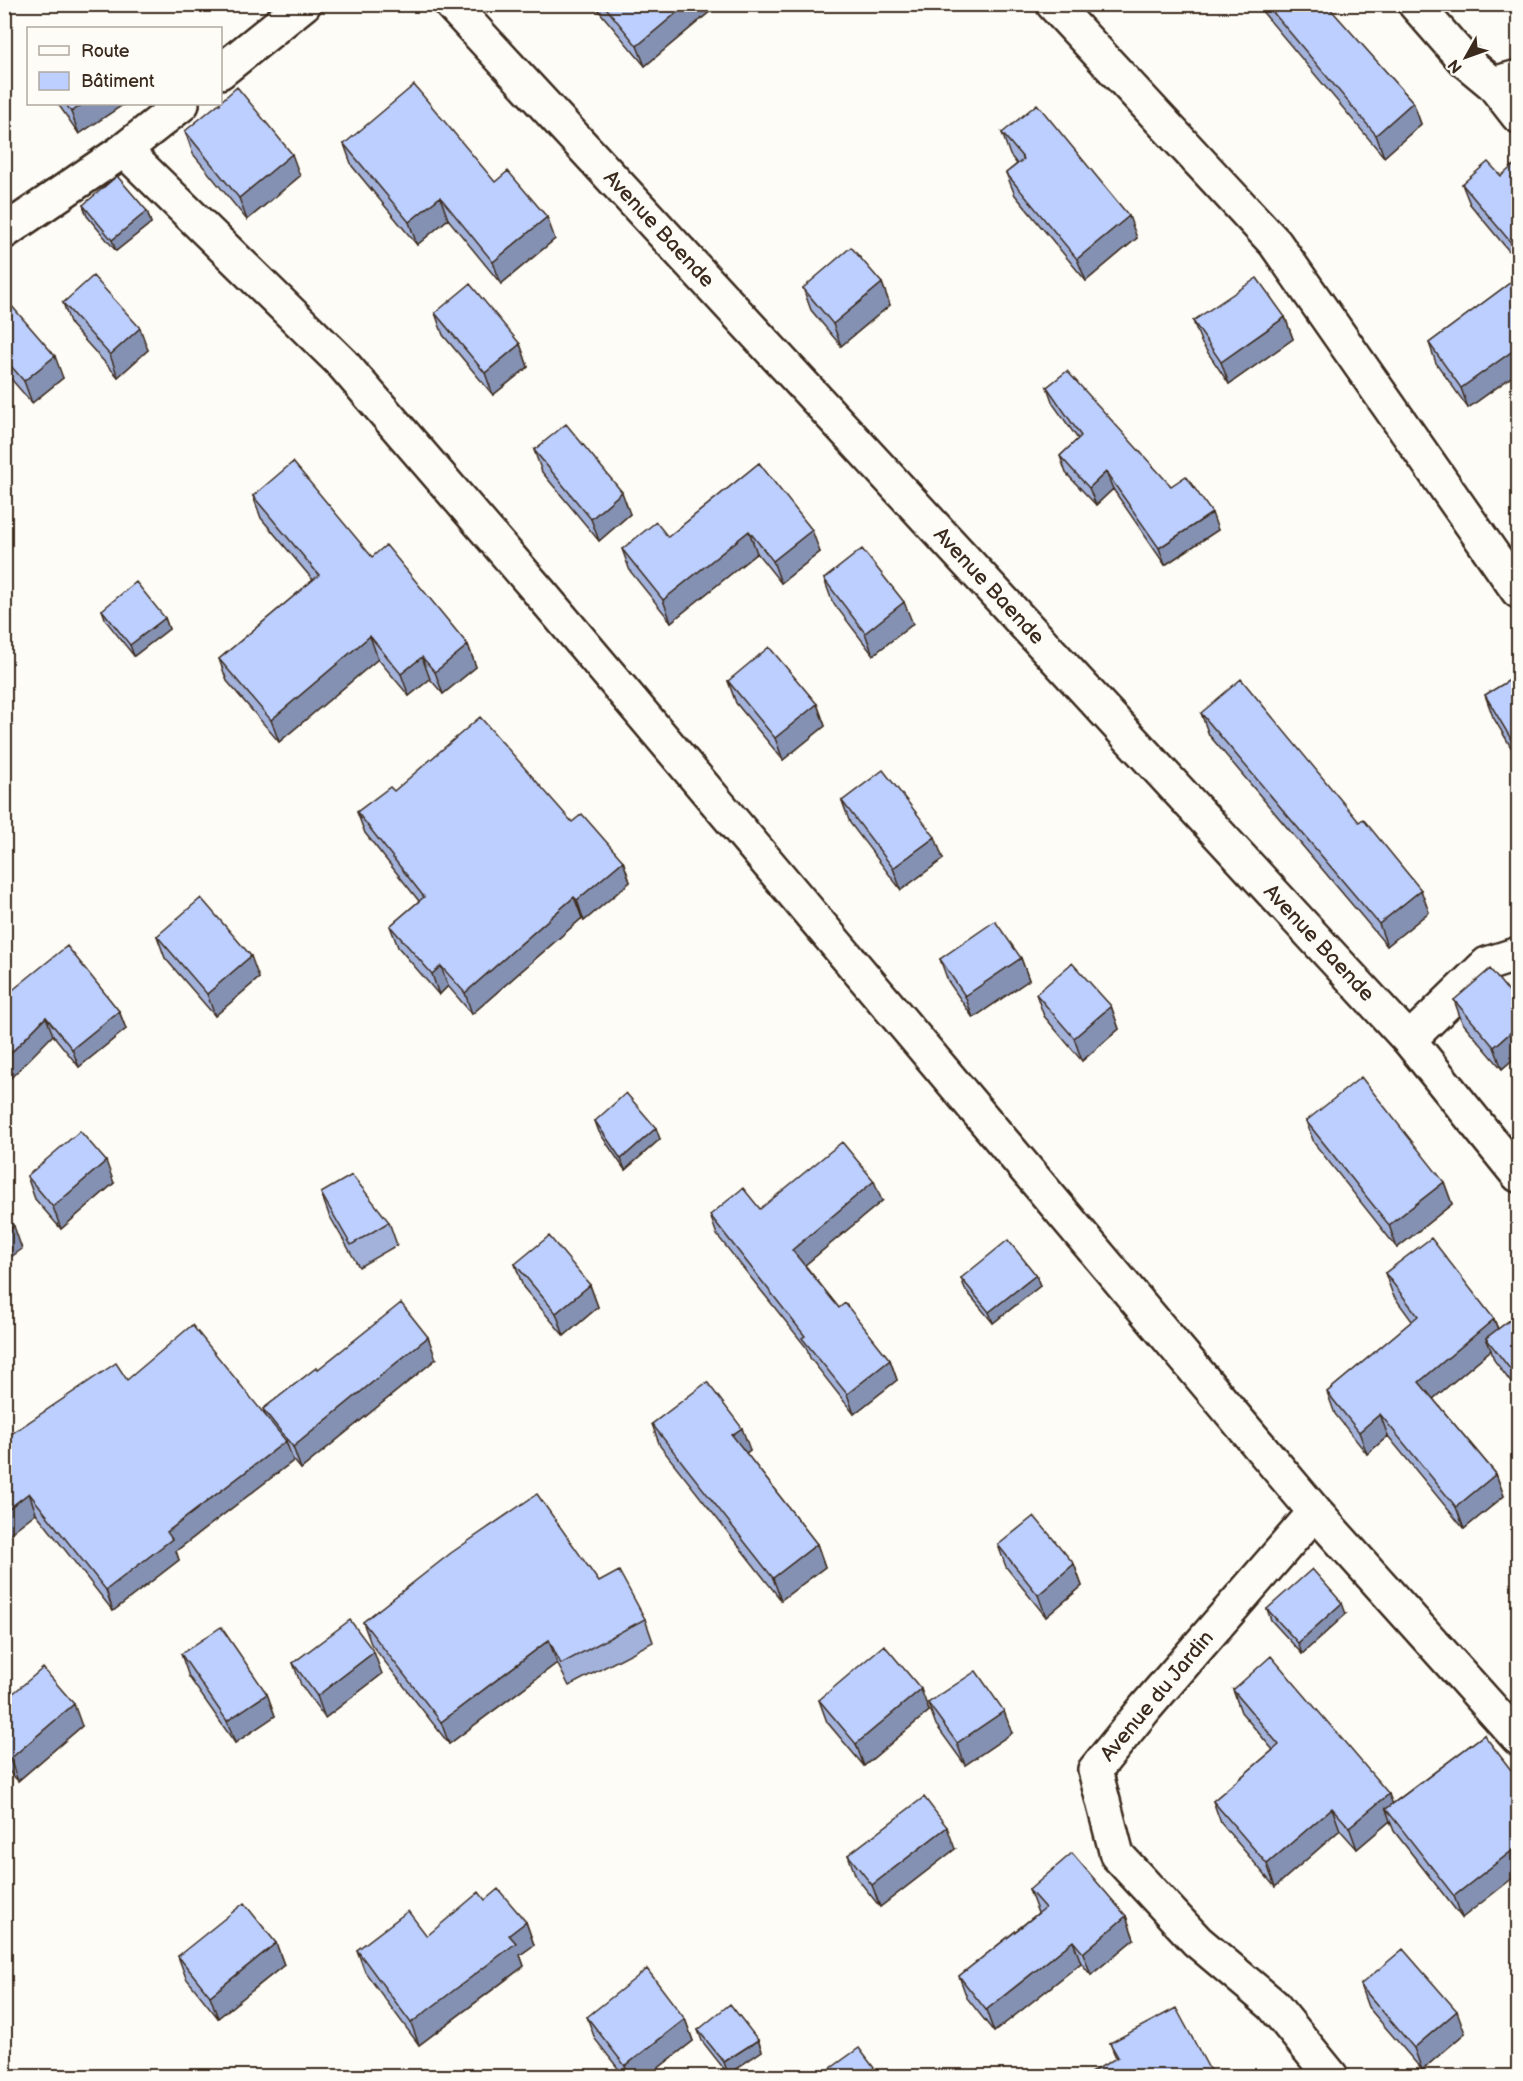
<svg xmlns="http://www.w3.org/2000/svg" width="1523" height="2081" viewBox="0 0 1523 2081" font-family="'Balsamiq Sans',sans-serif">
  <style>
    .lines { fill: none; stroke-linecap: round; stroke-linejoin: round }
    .minor-casing { stroke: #3b2a1e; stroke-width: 38 }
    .minor { stroke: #fdfcf7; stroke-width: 33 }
    .wall { fill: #a2b2db; stroke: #3b2a1e; stroke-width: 1.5 }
    .shaded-wall { fill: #8491b2; stroke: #3b2a1e; stroke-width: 1.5 }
    .building { fill: #bccfff; stroke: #3b2a1e; stroke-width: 1.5 }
    .labels { text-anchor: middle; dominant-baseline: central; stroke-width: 6; stroke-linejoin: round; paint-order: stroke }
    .street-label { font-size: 21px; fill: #3b2a1e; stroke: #fdfcf7 }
  </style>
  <rect width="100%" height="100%" fill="#fdfcf7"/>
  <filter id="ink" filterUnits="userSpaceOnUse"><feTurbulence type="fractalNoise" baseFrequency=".0167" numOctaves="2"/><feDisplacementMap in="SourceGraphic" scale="12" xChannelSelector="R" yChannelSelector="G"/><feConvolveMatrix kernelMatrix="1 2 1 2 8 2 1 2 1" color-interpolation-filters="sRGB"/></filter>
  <g filter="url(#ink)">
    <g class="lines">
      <g class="minor-casing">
        <path id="minor" d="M 451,4 L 1409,1040 L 1518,1175
          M 1053,4 L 1275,243 L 1518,591
          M 1415,4 L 1464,60 L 1493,84 L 1518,77
          M 220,72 L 304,4
          M 1493,84 L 1518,116
          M 124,150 L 342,363 L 542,595 L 1315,1512 L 1518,1738
          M 4,232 L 124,150 L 182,104
          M 1409,1040 L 1487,964 L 1518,954
          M 1315,1512 L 1146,1707 L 1095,1770 L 1117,1855 L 1197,1941 L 1273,2005 L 1331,2076"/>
      </g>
      <use href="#minor" class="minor"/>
    </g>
    <path class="wall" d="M 593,4 L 719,4 L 645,66 Z
      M 1256,4 L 1329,4 L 1327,6 L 1413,102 L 1421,124 L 1384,157 Z
      M 58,104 L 124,104 L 79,134 Z
      M 185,131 L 300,176 L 247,220 L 193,154 Z
      M 1002,133 L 1137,238 L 1086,281 L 1015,195 L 1006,173 L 1017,164 L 1010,155 Z
      M 344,144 L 495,182 L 555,239 L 501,284 L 448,219 L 417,245 L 352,166 Z
      M 1518,170 L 1518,262 L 1470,204 L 1462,184 L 1501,176 Z
      M 83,205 L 147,211 L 151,223 L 116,251 L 87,216 Z
      M 1518,277 L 1518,372 L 1468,408 L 1436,363 L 1429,343 Z
      M 882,283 L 890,305 L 841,346 L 811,310 L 803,288 Z
      M 63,303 L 148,350 L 118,377 L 71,325 Z
      M 4,309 L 63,378 L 32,403 L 4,371 Z
      M 435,313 L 520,344 L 528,367 L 493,395 L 443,335 Z
      M 1285,317 L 1293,339 L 1229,384 L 1202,344 L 1193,321 Z
      M 1047,387 L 1171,486 L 1218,530 L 1165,565 L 1113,489 L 1096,505 L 1066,473 L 1060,456 L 1078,439 L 1053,404 Z
      M 534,450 L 630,514 L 599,541 L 542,472 Z
      M 759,463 L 820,552 L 781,583 L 757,553 L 671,622 L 630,571 L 622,549 L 668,537 Z
      M 253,496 L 372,557 L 468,645 L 476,667 L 443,694 L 430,679 L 409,696 L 378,659 L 279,742 L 227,681 L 219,659 L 313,580 L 261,518 Z
      M 824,579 L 913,624 L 873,655 L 832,601 Z
      M 102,610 L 165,618 L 169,629 L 134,656 L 106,621 Z
      M 1518,675 L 1518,759 L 1493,717 L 1485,695 Z
      M 728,681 L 817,704 L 825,726 L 783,760 L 736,703 Z
      M 1201,713 L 1429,912 L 1387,946 L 1209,735 Z
      M 394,791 L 572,822 L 623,861 L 630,882 L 584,921 L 582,918 L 472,1014 L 448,986 L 439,995 L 398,947 L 390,926 L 419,901 L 365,833 L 357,812 Z
      M 842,801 L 943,859 L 901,890 L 850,823 Z
      M 157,936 L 259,978 L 215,1016 L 165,958 Z
      M 1021,958 L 1029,980 L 973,1018 L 948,981 L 940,959 Z
      M 1036,994 L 1111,1006 L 1119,1029 L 1082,1061 L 1044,1016 Z
      M 4,997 L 119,1011 L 126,1029 L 79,1067 L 53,1035 Z
      M 1454,1000 L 1518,1003 L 1518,1055 L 1502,1069 L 1462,1022 Z
      M 595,1121 L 660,1139 L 625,1170 L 599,1132 Z
      M 1306,1121 L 1444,1182 L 1452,1204 L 1397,1248 L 1314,1143 Z
      M 27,1176 L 114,1183 L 61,1229 L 35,1199 Z
      M 321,1193 L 389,1222 L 397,1245 L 359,1267 L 329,1215 Z
      M 882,1201 L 805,1265 L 839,1308 L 890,1360 L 897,1380 L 854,1414 L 810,1358 L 806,1347 L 717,1235 L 710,1215 L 760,1209 Z
      M 515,1264 L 590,1285 L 598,1307 L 564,1336 L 523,1287 Z
      M 1385,1273 L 1494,1319 L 1498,1329 L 1518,1314 L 1518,1392 L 1494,1360 L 1491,1350 L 1433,1399 L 1496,1474 L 1504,1496 L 1464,1529 L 1388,1436 L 1367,1454 L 1335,1414 L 1327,1392 L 1412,1321 L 1393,1295 Z
      M 1036,1275 L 1040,1286 L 993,1323 L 965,1289 L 961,1278 Z
      M 436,1359 L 301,1469 L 291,1457 L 293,1461 L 176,1551 L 179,1560 L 113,1611 L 36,1513 L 4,1439 L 127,1380 L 266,1417 L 263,1409 L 317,1370 Z
      M 652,1424 L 750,1450 L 746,1453 L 817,1544 L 825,1567 L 781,1600 L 660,1446 Z
      M 998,1545 L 1074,1564 L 1082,1586 L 1046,1617 L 1006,1567 Z
      M 599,1582 L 645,1619 L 653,1642 L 569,1686 L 557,1663 L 449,1744 L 371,1644 L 363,1622 Z
      M 1267,1609 L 1346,1614 L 1302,1654 L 1271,1620 Z
      M 181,1654 L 267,1694 L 275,1716 L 235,1743 L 189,1677 Z
      M 293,1663 L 382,1674 L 325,1718 L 301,1685 Z
      M 1233,1690 L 1392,1804 L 1484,1735 L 1462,1918 L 1394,1831 L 1390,1821 L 1357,1849 L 1340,1830 L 1275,1887 L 1221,1823 L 1213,1801 L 1273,1750 L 1241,1712 Z
      M 819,1700 L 929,1711 L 864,1766 L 827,1722 Z
      M 4,1701 L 82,1726 L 18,1781 L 4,1766 Z
      M 928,1703 L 1012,1733 L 965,1765 L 936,1725 Z
      M 955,1849 L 880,1907 L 856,1877 L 848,1855 Z
      M 1029,1890 L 1126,1916 L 1134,1939 L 1091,1975 L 1081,1963 L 994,2032 L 967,1998 L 959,1976 L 1038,1913 Z
      M 485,1900 L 526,1922 L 534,1945 L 520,1955 L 524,1966 L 419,2045 L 365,1972 L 357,1950 L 427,1936 Z
      M 276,1943 L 284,1965 L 218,2018 L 186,1978 L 178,1956 Z
      M 1360,1985 L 1465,2033 L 1422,2070 L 1368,2007 Z
      M 587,2017 L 685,2019 L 693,2041 L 648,2076 L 624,2076 L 595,2039 Z
      M 698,2030 L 758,2040 L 762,2051 L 728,2074 L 702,2041 Z
      M 1110,2043 L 1213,2076 L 1116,2058 Z"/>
    <path class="shaded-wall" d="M 687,4 L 719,4 L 645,66 L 637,46 Z
      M 1413,102 L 1421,124 L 1384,157 L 1376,135 Z
      M 83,104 L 124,104 L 79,134 L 71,112 Z
      M 292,154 L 300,176 L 247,220 L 239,198 Z
      M 440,197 L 448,219 L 417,245 L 409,222 Z
      M 147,211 L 151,223 L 116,251 L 112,240 Z
      M 1129,216 L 1137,238 L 1086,281 L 1077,259 Z
      M 547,217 L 555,239 L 501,284 L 493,262 Z
      M 882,283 L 890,305 L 841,346 L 833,324 Z
      M 1285,317 L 1293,339 L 1229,384 L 1221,362 Z
      M 140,328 L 148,350 L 118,377 L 110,355 Z
      M 520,344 L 528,367 L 493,395 L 485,373 Z
      M 1518,347 L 1518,372 L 1468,408 L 1461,388 Z
      M 55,356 L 63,378 L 32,403 L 24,381 Z
      M 1106,472 L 1113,489 L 1096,505 L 1089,488 Z
      M 622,492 L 630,514 L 599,541 L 591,519 Z
      M 1212,513 L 1218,530 L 1165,565 L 1159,548 Z
      M 812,530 L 820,552 L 781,583 L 773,561 Z
      M 749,531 L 757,553 L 671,622 L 663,600 Z
      M 904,602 L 913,624 L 873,655 L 865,633 Z
      M 165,618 L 169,629 L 134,656 L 130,645 Z
      M 370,636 L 378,659 L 279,742 L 271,720 Z
      M 468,645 L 476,667 L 443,694 L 435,672 Z
      M 422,657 L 430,679 L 409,696 L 401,674 Z
      M 817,704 L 825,726 L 783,760 L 775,738 Z
      M 935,837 L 943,859 L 901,890 L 893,868 Z
      M 623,861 L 630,882 L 584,921 L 577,900 Z
      M 1421,890 L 1429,912 L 1387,946 L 1379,924 Z
      M 574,897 L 582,918 L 472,1014 L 465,993 Z
      M 251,956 L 259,978 L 215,1016 L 207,994 Z
      M 1021,958 L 1029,980 L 973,1018 L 965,996 Z
      M 441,966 L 448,986 L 439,995 L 432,974 Z
      M 1111,1006 L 1119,1029 L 1082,1061 L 1074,1038 Z
      M 119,1011 L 126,1029 L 79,1067 L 72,1049 Z
      M 46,1017 L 53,1035 L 4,1085 L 4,1060 Z
      M 1518,1026 L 1518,1055 L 1502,1069 L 1494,1047 Z
      M 656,1128 L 660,1139 L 625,1170 L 621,1159 Z
      M 106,1161 L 114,1183 L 61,1229 L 53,1207 Z
      M 874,1181 L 882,1201 L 799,1270 L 792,1250 Z
      M 1444,1182 L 1452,1204 L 1397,1248 L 1389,1225 Z
      M 14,1226 L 22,1249 L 4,1262 L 4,1234 Z
      M 1036,1275 L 1040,1286 L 993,1323 L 989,1312 Z
      M 590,1285 L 598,1307 L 564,1336 L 556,1313 Z
      M 1494,1319 L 1502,1341 L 1486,1338 L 1491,1350 L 1427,1404 L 1419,1382 Z
      M 428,1337 L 436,1359 L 301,1469 L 293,1447 Z
      M 890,1360 L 897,1380 L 854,1414 L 847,1394 Z
      M 1380,1414 L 1388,1436 L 1367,1454 L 1359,1432 Z
      M 742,1428 L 750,1450 L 741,1457 L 732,1435 Z
      M 286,1441 L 293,1461 L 176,1551 L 179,1560 L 113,1611 L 106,1590 L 167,1532 Z
      M 1496,1474 L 1504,1496 L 1464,1529 L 1456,1507 Z
      M 29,1493 L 36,1513 L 4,1538 L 4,1512 Z
      M 817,1544 L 825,1567 L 781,1600 L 773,1578 Z
      M 1074,1564 L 1082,1586 L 1046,1617 L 1038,1595 Z
      M 1342,1603 L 1346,1614 L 1302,1654 L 1298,1643 Z
      M 549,1640 L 557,1663 L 449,1744 L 441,1722 Z
      M 374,1652 L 382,1674 L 325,1718 L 317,1696 Z
      M 921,1689 L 929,1711 L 864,1766 L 856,1744 Z
      M 267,1694 L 275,1716 L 235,1743 L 227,1721 Z
      M 74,1704 L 82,1726 L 18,1781 L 10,1759 Z
      M 1004,1711 L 1012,1733 L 965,1765 L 957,1743 Z
      M 1389,1794 L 1397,1816 L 1386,1809 L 1390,1821 L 1357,1849 L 1349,1827 Z
      M 1332,1808 L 1340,1830 L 1275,1887 L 1267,1864 Z
      M 947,1827 L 955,1849 L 880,1907 L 872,1885 Z
      M 1518,1846 L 1518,1874 L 1462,1918 L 1454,1896 Z
      M 1126,1916 L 1134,1939 L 1091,1975 L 1083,1953 Z
      M 526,1922 L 534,1945 L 520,1955 L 524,1966 L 419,2045 L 411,2023 L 509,1935 Z
      M 1073,1941 L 1081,1963 L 994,2032 L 986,2010 Z
      M 276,1943 L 284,1965 L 218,2018 L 210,1996 Z
      M 1457,2011 L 1465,2033 L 1422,2070 L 1414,2048 Z
      M 685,2019 L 693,2041 L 648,2076 L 628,2076 L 625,2066 Z
      M 758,2040 L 762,2051 L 728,2074 L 724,2062 Z"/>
    <path class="building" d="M 603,4 L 687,4 L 637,46 Z
      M 1266,4 L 1326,4 L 1413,102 L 1376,135 Z
      M 414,85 L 495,182 L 508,171 L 547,217 L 493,262 L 440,197 L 409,222 L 344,144 Z
      M 237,87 L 292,154 L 239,198 L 185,131 L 218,104 L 220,104 L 220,102 Z
      M 66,104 L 83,104 L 71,112 Z
      M 1037,104 L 1129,216 L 1077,259 L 1006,173 L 1024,159 L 1002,133 Z
      M 1488,162 L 1501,176 L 1514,165 L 1518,170 L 1518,251 L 1462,184 Z
      M 117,176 L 147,211 L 112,240 L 83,205 Z
      M 851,247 L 882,283 L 833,324 L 803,288 Z
      M 93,276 L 140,328 L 110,355 L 63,303 Z
      M 1518,277 L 1518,347 L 1461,388 L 1429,343 Z
      M 1257,278 L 1285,317 L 1221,362 L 1193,321 Z
      M 470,284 L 520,344 L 485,373 L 435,313 Z
      M 10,304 L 55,356 L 24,381 L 4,358 L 4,309 Z
      M 1067,371 L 1171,486 L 1186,476 L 1212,513 L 1159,548 L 1106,472 L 1089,488 L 1060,456 L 1081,436 L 1047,387 Z
      M 566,424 L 622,492 L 591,519 L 534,450 Z
      M 293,462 L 372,557 L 386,545 L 468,645 L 435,672 L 422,657 L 401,674 L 370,636 L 271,720 L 219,659 L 319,575 L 253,496 Z
      M 759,463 L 812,530 L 773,561 L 749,531 L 663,600 L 622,549 L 656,522 L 668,537 Z
      M 862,549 L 904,602 L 865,633 L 824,579 Z
      M 136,582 L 165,618 L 130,645 L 102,610 Z
      M 769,647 L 817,704 L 775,738 L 728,681 Z
      M 1518,675 L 1518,735 L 1511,739 L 1485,695 Z
      M 1241,679 L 1359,822 L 1363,819 L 1421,890 L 1379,924 L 1201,713 Z
      M 480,717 L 572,822 L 582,814 L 623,861 L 577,900 L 574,897 L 465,993 L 441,966 L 432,974 L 390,926 L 424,897 L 357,812 L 390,787 L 394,791 Z
      M 883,770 L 935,837 L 893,868 L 842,801 Z
      M 201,898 L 251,956 L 207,994 L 157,936 Z
      M 995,921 L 1021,958 L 965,996 L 940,959 Z
      M 67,946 L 119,1011 L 72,1049 L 46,1017 L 4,1060 L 4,997 Z
      M 1072,963 L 1111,1006 L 1074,1038 L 1036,994 Z
      M 1490,969 L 1518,1003 L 1518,1026 L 1494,1047 L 1454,1000 Z
      M 1361,1077 L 1444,1182 L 1389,1225 L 1306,1121 Z
      M 626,1093 L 656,1128 L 621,1159 L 595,1121 Z
      M 80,1131 L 106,1161 L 53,1207 L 27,1176 Z
      M 842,1142 L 874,1181 L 792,1250 L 839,1308 L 845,1303 L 890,1360 L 847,1394 L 802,1338 L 805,1336 L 710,1215 L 743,1188 L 760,1209 Z
      M 352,1175 L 389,1222 L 351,1245 L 321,1193 Z
      M 4,1215 L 14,1226 L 4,1234 Z
      M 549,1236 L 590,1285 L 556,1313 L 515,1264 Z
      M 1431,1238 L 1494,1319 L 1419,1382 L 1496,1474 L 1456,1507 L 1380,1414 L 1359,1432 L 1327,1392 L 1418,1316 L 1385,1273 Z
      M 1008,1240 L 1036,1275 L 989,1312 L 961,1278 Z
      M 401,1303 L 428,1337 L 293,1447 L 263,1409 L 316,1368 L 317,1370 Z
      M 1518,1314 L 1518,1377 L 1517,1378 L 1486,1338 Z
      M 192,1325 L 286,1441 L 167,1532 L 172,1539 L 106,1590 L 29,1493 L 4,1512 L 4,1439 L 116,1363 L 127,1380 Z
      M 707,1382 L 742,1428 L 732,1435 L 817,1544 L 773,1578 L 652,1424 Z
      M 537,1494 L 599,1582 L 619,1571 L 645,1619 L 561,1664 L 549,1640 L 441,1722 L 363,1622 L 451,1553 Z
      M 1034,1516 L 1074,1564 L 1038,1595 L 998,1545 Z
      M 1312,1569 L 1342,1603 L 1298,1643 L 1267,1609 Z
      M 350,1620 L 374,1652 L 317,1696 L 293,1663 Z
      M 221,1627 L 267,1694 L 227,1721 L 181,1654 Z
      M 884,1645 L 921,1689 L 856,1744 L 819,1700 Z
      M 1271,1656 L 1389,1794 L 1349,1827 L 1332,1808 L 1267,1864 L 1213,1801 L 1279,1745 L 1233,1690 Z
      M 43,1668 L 74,1704 L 10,1759 L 4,1753 L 4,1701 Z
      M 976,1671 L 1004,1711 L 957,1743 L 928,1703 Z
      M 1484,1735 L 1518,1779 L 1518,1846 L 1454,1896 L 1386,1809 Z
      M 924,1797 L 947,1827 L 872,1885 L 848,1855 Z
      M 1072,1853 L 1126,1916 L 1083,1953 L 1073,1941 L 986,2010 L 959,1976 L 1045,1908 L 1029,1890 Z
      M 498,1889 L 526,1922 L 509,1935 L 516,1943 L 411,2023 L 357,1950 L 408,1911 L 427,1936 L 479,1892 L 485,1900 Z
      M 244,1903 L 276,1943 L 210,1996 L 178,1956 Z
      M 1403,1949 L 1457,2011 L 1414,2048 L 1360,1985 Z
      M 647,1969 L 685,2019 L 625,2066 L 587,2017 Z
      M 730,2004 L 758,2040 L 724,2062 L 698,2030 Z
      M 1176,2008 L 1213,2076 L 1085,2076 L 1118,2057 L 1110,2043 Z
      M 859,2048 L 880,2076 L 820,2076 Z"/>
  </g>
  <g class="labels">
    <g class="street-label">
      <text transform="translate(659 229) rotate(47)">Avenue Baende</text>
      <text transform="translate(989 586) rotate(47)">Avenue Baende</text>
      <text transform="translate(1319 943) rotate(47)">Avenue Baende</text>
      <text transform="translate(1157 1696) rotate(-50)">Avenue du Jardin</text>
    </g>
  </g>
  <rect width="1523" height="2081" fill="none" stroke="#fdfcf7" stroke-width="24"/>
  <rect x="12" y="12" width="1499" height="2057" fill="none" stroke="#3b2a1e" stroke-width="2" filter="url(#ink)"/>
  <rect x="27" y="27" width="195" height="78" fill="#fdfcf7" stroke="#afa8a0" stroke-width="1.5"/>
  <rect x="39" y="46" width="30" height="9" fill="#fdfcf7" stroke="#afa8a0" stroke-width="1.5"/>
  <text x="81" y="57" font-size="18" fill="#3b2a1e">Route</text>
  <rect x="39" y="72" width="30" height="18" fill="#bccfff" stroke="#afa8a0" stroke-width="1.5"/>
  <text x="81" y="87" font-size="18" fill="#3b2a1e">Bâtiment</text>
  <g transform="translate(1466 57) rotate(230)" stroke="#fdfcf7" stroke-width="4.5" paint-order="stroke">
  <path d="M0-4.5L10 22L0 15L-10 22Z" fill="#3b2a1e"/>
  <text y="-9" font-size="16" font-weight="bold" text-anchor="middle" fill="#3b2a1e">N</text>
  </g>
</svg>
